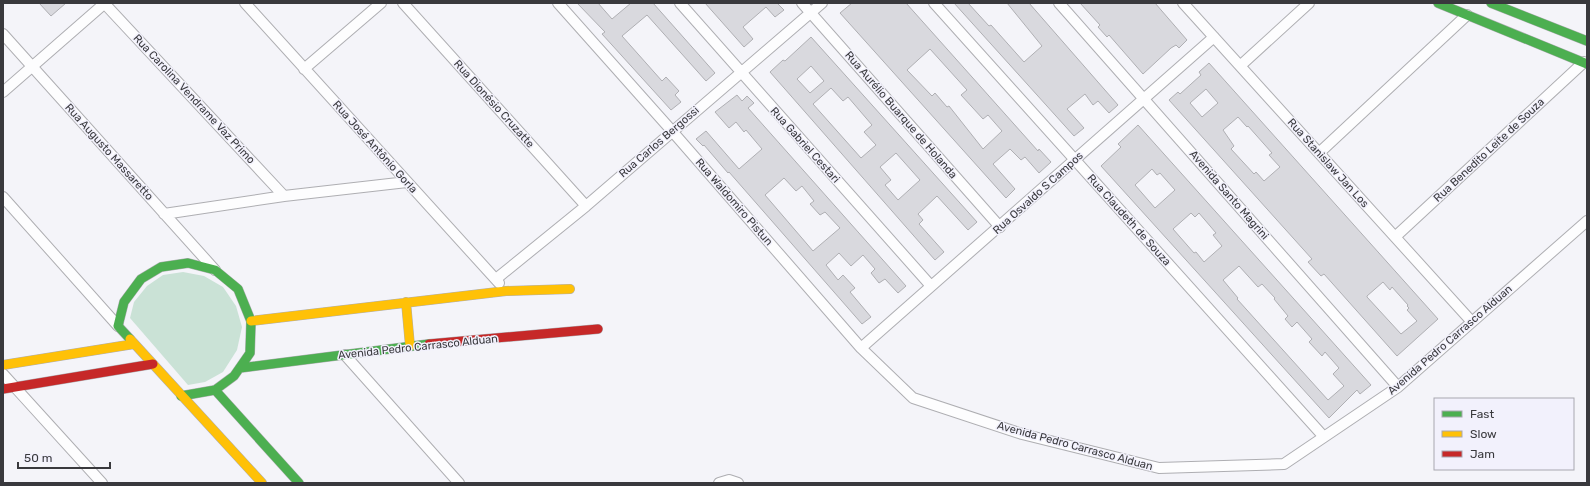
<svg xmlns="http://www.w3.org/2000/svg" width="1590" height="486" viewBox="0 0 1590 486" font-family="Rubik,sans-serif">
  <style>
    .green { fill: #cae2d6 }
    .building { fill: #d9d9de; stroke: #afafb3; fill-rule: evenodd }
    .lines { fill: none; stroke-linecap: round; stroke-linejoin: round }
    .street-casing { stroke: #aeaeb2; stroke-width: 12 }
    .fast-casing { stroke: #aeaeb2; stroke-width: 10 }
    .slow-casing { stroke: #aeaeb2; stroke-width: 10 }
    .jam-casing { stroke: #aeaeb2; stroke-width: 10 }
    .street { stroke: #fdfdfe; stroke-width: 10 }
    .fast { stroke: #4caf50; stroke-width: 9 }
    .slow { stroke: #ffc107; stroke-width: 9 }
    .jam { stroke: #c62828; stroke-width: 9 }
    .labels { text-anchor: middle; dominant-baseline: central; stroke-width: 3; stroke-linejoin: round; paint-order: stroke }
    .street-label { font-size: 11px; fill: #39393d; stroke: #f2f1fc }
  </style>
  <rect width="100%" height="100%" fill="#f4f4f9"/>
  <path class="green" d="M 183,272 L 204,276 L 223,287 L 236,306 L 242,327 L 237,350 L 223,372 L 205,382 L 188,385 L 130,318 L 134,302 L 147,286 L 163,275 Z"/>
  <path class="building" d="M 39,3 L 66,3 L 51,16 Z
    M 577,3 L 598,3 L 612,19 L 631,3 L 653,3 L 715,73 L 706,81 L 647,15 L 622,36 L 662,81 L 666,77 L 679,91 L 675,95 L 681,102 L 671,110 L 612,45 L 602,34 L 605,32 Z
    M 705,3 L 777,3 L 784,10 L 775,17 L 766,7 L 743,27 L 753,39 L 744,47 Z
    M 852,3 L 906,3 L 1038,151 L 1039,149 L 1051,162 L 1039,173 L 1025,157 L 1021,160 L 1010,149 L 993,164 L 1015,189 L 1006,198 L 840,13 ZM 930,49 L 967,90 L 961,95 L 983,119 L 988,115 L 1002,131 L 983,149 L 949,106 L 947,107 L 935,93 L 932,96 L 907,70 Z
    M 954,3 L 968,3 L 989,26 L 991,25 L 1024,62 L 1042,46 L 1007,3 L 1029,3 L 1118,105 L 1109,113 L 1098,101 L 1093,105 L 1085,94 L 1067,109 L 1084,128 L 1074,136 Z
    M 1080,3 L 1155,3 L 1187,40 L 1179,48 L 1176,45 L 1171,48 L 1143,74 L 1109,35 L 1107,37 L 1098,27 L 1100,25 Z
    M 811,37 L 977,222 L 968,230 L 937,196 L 918,214 L 923,220 L 919,224 L 944,252 L 935,260 L 770,72 L 783,60 L 785,61 ZM 811,66 L 824,81 L 810,93 L 797,79 ZM 831,88 L 843,101 L 848,97 L 872,125 L 864,132 L 876,145 L 861,158 L 813,104 ZM 896,153 L 920,180 L 898,200 L 885,185 L 891,180 L 880,167 Z
    M 1209,63 L 1438,319 L 1397,356 L 1324,274 L 1321,276 L 1308,262 L 1312,259 L 1169,100 L 1178,92 L 1180,94 L 1201,75 L 1199,72 ZM 1206,89 L 1218,103 L 1202,117 L 1190,103 ZM 1238,117 L 1247,127 L 1248,126 L 1272,153 L 1269,155 L 1280,167 L 1264,181 L 1256,172 L 1254,174 L 1231,149 L 1234,146 L 1223,130 ZM 1383,282 L 1390,290 L 1392,287 L 1408,305 L 1407,306 L 1409,308 L 1407,310 L 1417,321 L 1401,334 L 1367,297 L 1367,296 Z
    M 737,95 L 742,101 L 747,96 L 754,103 L 748,108 L 906,286 L 898,293 L 885,279 L 879,283 L 871,273 L 875,269 L 863,255 L 851,266 L 839,253 L 826,265 L 838,280 L 843,275 L 855,288 L 850,292 L 871,317 L 862,324 L 729,172 L 728,173 L 704,145 L 703,146 L 696,139 L 706,131 L 739,169 L 762,149 L 746,130 L 744,132 L 736,122 L 729,128 L 715,112 ZM 784,178 L 796,191 L 802,186 L 814,201 L 810,204 L 820,215 L 825,212 L 840,228 L 813,251 L 765,195 Z
    M 1138,125 L 1371,385 L 1360,394 L 1357,390 L 1329,418 L 1101,166 L 1121,147 L 1118,144 ZM 1152,169 L 1157,175 L 1160,173 L 1175,190 L 1155,208 L 1135,185 ZM 1191,213 L 1195,217 L 1199,213 L 1216,233 L 1213,235 L 1222,246 L 1204,262 L 1196,252 L 1194,253 L 1173,229 ZM 1239,266 L 1258,287 L 1262,284 L 1275,298 L 1274,299 L 1288,316 L 1285,319 L 1292,327 L 1297,322 L 1312,339 L 1309,342 L 1322,356 L 1325,352 L 1339,368 L 1333,374 L 1344,386 L 1328,400 L 1237,299 L 1238,298 L 1223,280 Z"/>
  <g class="lines">
    <g class="street-casing">
      <path id="street" d="M 104,3 L 284,196
        M 245,3 L 499,283
        M 403,3 L 586,206
        M 558,3 L 672,131 L 861,348 L 913,398 L 1022,434 L 1159,468 L 1284,464 L 1398,387 L 1587,221
        M 680,3 L 931,286
        M 802,3 L 1000,227
        M 934,3 L 1324,437
        M 1059,3 L 1398,387
        M 1183,3 L 1472,322
        M 3,34 L 215,270
        M 1240,66 L 1309,3
        M 304,69 L 381,3
        M 3,92 L 105,3
        M 1319,153 L 1467,15
        M 3,197 L 118,326
        M 164,214 L 284,196 L 407,182
        M 1395,237 L 1584,62
        M 496,279 L 586,206 L 822,3
        M 861,348 L 1214,37
        M 345,355 L 459,483
        M 3,374 L 102,483
        M 719,483 L 729,480 L 738,483"/>
    </g>
    <g class="fast-casing">
      <path id="fast" d="M 1438,3 L 1587,64
        M 1491,3 L 1587,41
        M 130,339 L 118,326 L 124,302 L 141,279 L 161,267 L 188,263 L 215,270 L 238,289 L 251,321 L 250,353 L 234,376 L 215,390 L 181,396
        M 240,368 L 429,344
        M 215,390 L 299,483"/>
    </g>
    <g class="slow-casing">
      <path id="slow" d="M 406,302 L 410,346
        M 251,321 L 506,291 L 570,289
        M 130,339 L 262,483
        M 3,365 L 134,344"/>
    </g>
    <g class="jam-casing">
      <path id="jam" d="M 429,344 L 598,329
        M 3,389 L 153,364"/>
    </g>
    <use href="#street" class="street"/>
    <use href="#fast" class="fast"/>
    <use href="#slow" class="slow"/>
    <use href="#jam" class="jam"/>
  </g>
  <g class="labels">
    <g class="street-label">
      <text transform="translate(194 99) rotate(47)">Rua Carolina Vendrame Vaz Primo</text>
      <text transform="translate(494 104) rotate(48)">Rua Dionésio Cruzatte</text>
      <text transform="translate(901 115) rotate(49)">Rua Aurélio Buarque de Holanda</text>
      <text transform="translate(659 142) rotate(-41)">Rua Carlos Bergossi</text>
      <text transform="translate(805 145) rotate(48)">Rua Gabriel Cestari</text>
      <text transform="translate(375 147) rotate(48)">Rua José Antônio Gorla</text>
      <text transform="translate(1489 150) rotate(-43)">Rua Benedito Leite de Souza</text>
      <text transform="translate(109 152) rotate(48)">Rua Augusto Massaretto</text>
      <text transform="translate(1328 163) rotate(48)">Rua Stanislaw Jan Los</text>
      <text transform="translate(1038 193) rotate(-42)">Rua Osvaldo S Campos</text>
      <text transform="translate(1229 195) rotate(49)">Avenida Santo Magrini</text>
      <text transform="translate(734 202) rotate(49)">Rua Waldomiro Pistun</text>
      <text transform="translate(1129 220) rotate(48)">Rua Claudeth de Souza</text>
      <text transform="translate(1450 340) rotate(-41)">Avenida Pedro Carrasco Alduan</text>
      <text transform="translate(418 347) rotate(-6)">Avenida Pedro Carrasco Alduan</text>
      <text transform="translate(1075 446) rotate(15)">Avenida Pedro Carrasco Alduan</text>
    </g>
  </g>
  <rect width="1590" height="486" fill="none" stroke="#39393d" stroke-width="8"/>
  <rect x="1434" y="398" width="140" height="72" fill="#f2f1fc" stroke="#a8a7b0"/>
  <rect x="1442" y="411" width="20" height="6" fill="#4caf50" stroke="#a8a7b0"/>
  <text x="1470" y="418" font-size="12" fill="#39393d">Fast</text>
  <rect x="1442" y="431" width="20" height="6" fill="#ffc107" stroke="#a8a7b0"/>
  <text x="1470" y="438" font-size="12" fill="#39393d">Slow</text>
  <rect x="1442" y="451" width="20" height="6" fill="#c62828" stroke="#a8a7b0"/>
  <text x="1470" y="458" font-size="12" fill="#39393d">Jam</text>
  <path d="M18 462v6h92v-6" fill="none" stroke="#39393d" stroke-width="2"/>
  <text x="24" y="462" font-size="12" fill="#39393d" stroke="#f2f1fc" stroke-width="3" paint-order="stroke">50 m</text>
</svg>
